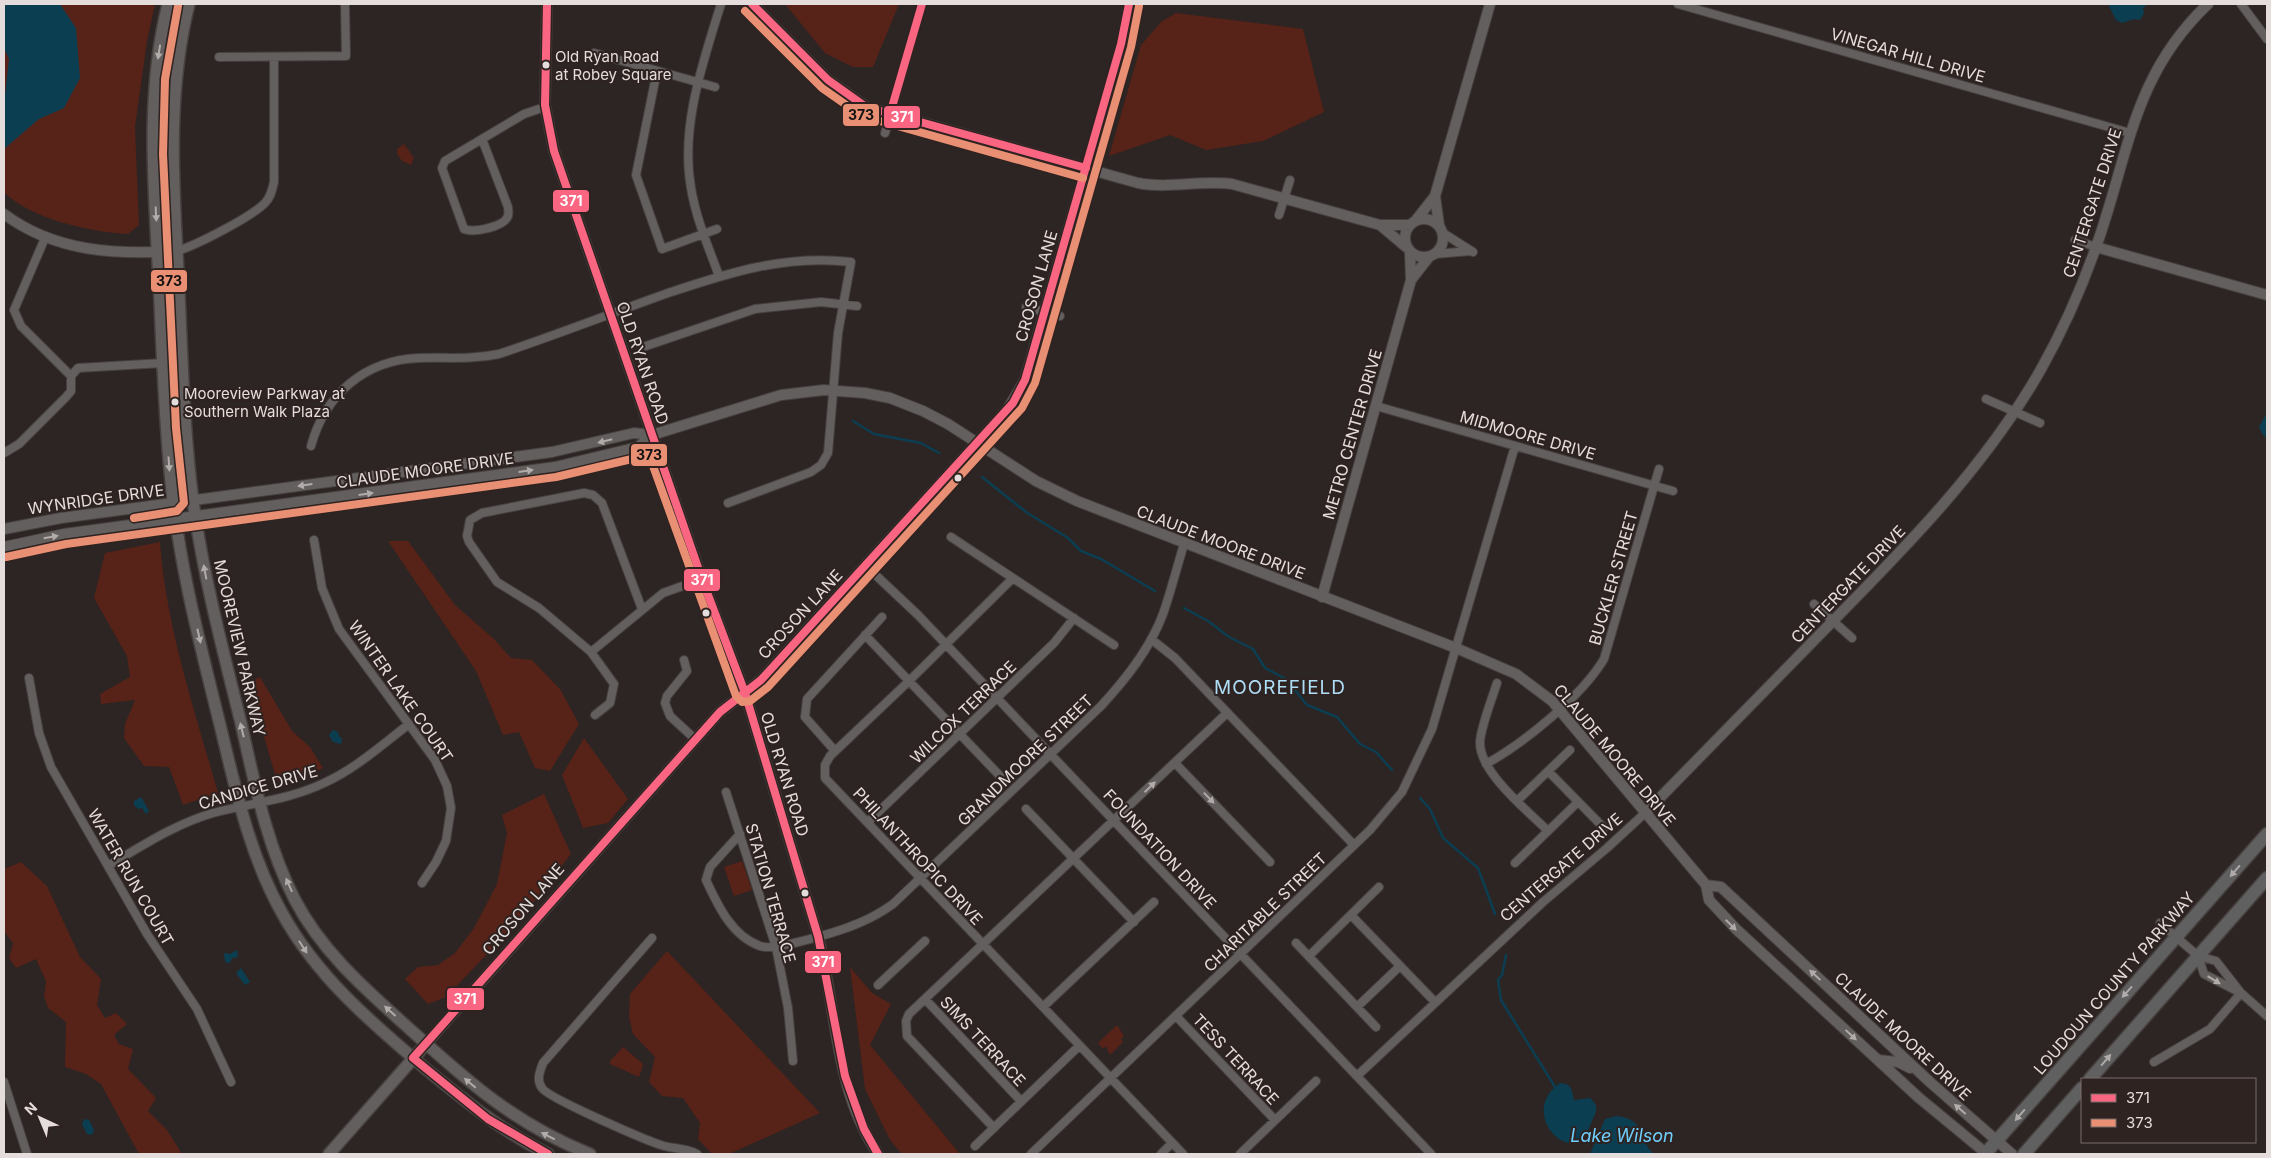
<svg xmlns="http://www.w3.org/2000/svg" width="2271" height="1158" viewBox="0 0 2271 1158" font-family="Inter,sans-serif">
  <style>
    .green { fill: #572217 }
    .water { fill: #0c3e52 }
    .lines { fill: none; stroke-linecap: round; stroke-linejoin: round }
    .stream { stroke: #0c3e52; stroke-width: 2.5 }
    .minor-casing { stroke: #46403f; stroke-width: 10 }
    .tertiary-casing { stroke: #46403f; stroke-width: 12 }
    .secondary-casing { stroke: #46403f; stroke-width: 14 }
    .primary-casing { stroke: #46403f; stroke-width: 15 }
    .minor { stroke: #635f5e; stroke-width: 8 }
    .tertiary { stroke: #635f5e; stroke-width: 10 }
    .secondary { stroke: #635f5e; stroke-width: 11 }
    .primary { stroke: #606060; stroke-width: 12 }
    .bus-1-casing { stroke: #2f2321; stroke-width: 11 }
    .bus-2-casing { stroke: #2f2321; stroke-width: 11 }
    .bus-1 { stroke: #fa6682; stroke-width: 8 }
    .bus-2 { stroke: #e98f73; stroke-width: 8 }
    .oneway { fill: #b1aba9 }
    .oneway2 { fill: #b0abaa }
    .bus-dot { fill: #e5dddb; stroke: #2f2321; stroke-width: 2 }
    .labels { text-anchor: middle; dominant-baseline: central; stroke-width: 4; stroke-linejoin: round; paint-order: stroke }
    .bus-label { font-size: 15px; fill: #e5dddb; stroke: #2f2321; text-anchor: start }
    .street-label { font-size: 16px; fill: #e5dddb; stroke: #2f2321 }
    .water-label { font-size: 18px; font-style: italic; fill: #6ecefc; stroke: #2f2321 }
    .quarter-label { font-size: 19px; letter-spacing: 1px; fill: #aeddf6; stroke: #2f2321 }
    .line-badge { stroke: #2f2321; stroke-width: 2 }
    .badge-label { font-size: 14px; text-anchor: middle; font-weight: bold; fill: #fff }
    .pale-badge-label { font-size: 14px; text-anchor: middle; font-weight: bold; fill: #111 }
  </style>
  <rect width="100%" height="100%" fill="#2c2524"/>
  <path class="green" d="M 4,4 L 155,4 L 147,41 L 135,127 L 139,225 L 128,234 C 91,232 30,219 4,192 Z
    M 785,4 L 899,4 L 873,67 L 853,67 L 825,53 Z
    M 1176,13 L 1303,29 L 1324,112 L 1263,141 L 1206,150 L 1170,135 L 1109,156 L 1141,45 L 1161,22 Z
    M 404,144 L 414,158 L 411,165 L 402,161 L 397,154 L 397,149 Z
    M 388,541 L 408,541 L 455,605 L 494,639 L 511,658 L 532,660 L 560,689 L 579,724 L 550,771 L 535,768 L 519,732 L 503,735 L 476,671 Z
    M 160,542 C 166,627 195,711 218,793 L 183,805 L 169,767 L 144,766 L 124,738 L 125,724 L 135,700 L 101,704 L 100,694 L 130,677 L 127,656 L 94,598 L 105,553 Z
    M 260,677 L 292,731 L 310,747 L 323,768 L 304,777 L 277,781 L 248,683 Z
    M 584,738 L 628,799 L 608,823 L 583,828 L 562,775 Z
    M 544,794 L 571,854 L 517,923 L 446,997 L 428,1004 L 405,979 L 418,967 L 438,965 L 455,953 L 474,928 L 497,884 L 507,833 L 502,815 Z
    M 742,861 L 752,890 L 734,896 L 724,867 Z
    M 21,862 L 47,886 L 80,957 L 101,979 L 97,1005 L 105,1018 L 116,1013 L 127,1024 L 114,1035 L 119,1044 L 133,1049 L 128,1069 L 156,1098 L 148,1111 L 167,1130 L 182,1154 L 139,1154 L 101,1084 L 86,1074 L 65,1067 L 66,1022 L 48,1008 L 44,996 L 46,981 L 36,959 L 16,968 L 9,958 L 13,943 L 4,931 L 4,869 Z
    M 667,951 L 820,1113 L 729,1154 L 712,1154 L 698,1139 L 700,1123 L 683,1098 L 662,1096 L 649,1082 L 655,1057 L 633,1034 L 629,1017 L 630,994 Z
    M 850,967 L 872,993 L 891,1004 L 870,1045 L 960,1154 L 902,1154 L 890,1140 L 865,1089 Z
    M 1117,1025 L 1124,1036 L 1121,1039 L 1123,1042 L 1110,1055 L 1106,1046 L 1103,1049 L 1098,1043 Z
    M 623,1047 L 642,1063 L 643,1066 L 639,1077 L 610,1064 L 610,1061 Z"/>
  <path class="water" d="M 4,4 L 60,4 L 76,28 L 80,78 L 64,108 L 39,119 L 4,149 L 4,104 L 9,59 L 4,48 Z
    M 2108,4 L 2148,4 L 2143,8 L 2144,13 L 2140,20 L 2134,19 L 2122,23 L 2116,20 Z
    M 2267,413 L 2267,438 L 2263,435 L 2259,427 Z
    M 333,730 L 338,732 L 339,736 L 342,739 L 341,744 L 333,742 L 329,735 Z
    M 141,797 L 149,811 L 146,814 L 142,808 L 138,809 L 134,805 L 134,801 Z
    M 237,950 L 238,957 L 232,958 L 230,963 L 225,962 L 224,953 L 230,954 Z
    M 241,968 L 250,982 L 245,985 L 236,973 Z
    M 1560,1083 C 1572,1084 1572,1090 1574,1100 L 1590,1098 C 1599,1106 1597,1110 1592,1121 C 1589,1127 1587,1134 1584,1139 C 1561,1158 1521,1110 1560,1083 Z
    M 1616,1116 C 1647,1119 1636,1138 1654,1154 L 1590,1154 L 1605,1119 Z
    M 84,1119 L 89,1120 L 94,1130 L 92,1135 L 87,1134 L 82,1124 Z"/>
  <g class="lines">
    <path class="stream" d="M 853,421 L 874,434 L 921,443 L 939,453
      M 982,477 L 1026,512 L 1068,538 L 1081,551 L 1101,559 L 1155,591
      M 1184,608 L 1208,621 L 1229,637 L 1253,649 L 1265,668 L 1286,679 L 1307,705 L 1337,717 L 1360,744 L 1376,752 L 1392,770
      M 1420,798 L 1430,809 L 1443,838 L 1478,868 L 1495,914
      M 1506,955 L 1502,975 L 1498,980 L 1501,1000 L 1555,1087"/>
    <g class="minor-casing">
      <path id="minor" d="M 1678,4 L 2130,133
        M 2241,4 L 2267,39
        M 594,53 L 715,87
        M 219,57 L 346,56 L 345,4
        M 657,71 L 636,175 L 662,249 L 717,229
        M 885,133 L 922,4
        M 482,139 L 508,207 C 508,210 509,213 508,216 C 504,227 474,233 464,229 L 442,168 L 445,161 L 524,114 L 545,107
        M 1086,168 L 1121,44 L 1129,4
        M 1279,215 L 1290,180
        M 1443,233 L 1473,252
        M 45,238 L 14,310 L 21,326 L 71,376
        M 2075,240 L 2096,247
        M 177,251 C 197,245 251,217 265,203 C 271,197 272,190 274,182 L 274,57
        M 1435,254 L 1470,251
        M 719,276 C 709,248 696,219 691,188 C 680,127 703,62 721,4
        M 1026,307 L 1060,316
        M 646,346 L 755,309 L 821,302 L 857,306
        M 1986,399 L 2040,423
        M 1376,406 L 1673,491
        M 311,446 C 325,395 364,360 419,358 C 447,357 470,360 499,354 C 556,335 612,313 668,293 C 728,273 786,254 851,262 L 838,333 L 828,453 L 821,465 L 811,472 L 728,503
        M 4,453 L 19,444 L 66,397 L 71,391 L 71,376 L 78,368 L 163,363
        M 951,537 L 1114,645
        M 314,540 L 322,588 L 339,629 L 435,760 L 447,786 L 451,808 L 446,841 L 436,862 L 422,883
        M 866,566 L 918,615 L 1431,1154
        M 1012,579 L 909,681 L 830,756 L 825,765 L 825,778 L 1183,1154
        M 1814,604 L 1852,638
        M 865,635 L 1000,776
        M 1151,639 L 1175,658 L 1354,845
        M 591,652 L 663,593 L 702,579
        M 684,660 L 687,671 L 667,696 L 665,703 L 670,716 L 695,739
        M 29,678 L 39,733 L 51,767 L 147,934 L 197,1009 L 231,1082
        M 1497,683 C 1492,699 1480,729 1480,743 C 1480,773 1528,811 1548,831
        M 595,715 L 610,703 L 614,684 L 591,652 L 539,608 L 497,582 L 469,542 L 467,536 L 470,520 L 482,513 L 584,493 L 593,495 L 602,503 L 642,609
        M 835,751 L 805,717 L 807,699 L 882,617
        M 1175,763 L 1270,862
        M 1486,764 C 1524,743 1582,696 1604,659 L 1659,469
        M 1548,771 L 1604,828
        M 726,792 L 776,947 L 788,1008 L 793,1061
        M 1518,800 L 1570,750
        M 1026,809 L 1134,922
        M 868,822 L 1054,643 L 1074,618
        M 740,834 L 710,867 L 706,880 C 718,906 732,936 760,946 C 774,952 843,930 859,923 C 871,918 882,912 893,904 L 1101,706 C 1126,679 1150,649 1163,614 C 1171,591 1177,567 1184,544
        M 1515,863 L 1578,802
        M 108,866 C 142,846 175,824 213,813 C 250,803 289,800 324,783 C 355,769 382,745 409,724
        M 1351,915 L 1435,1002
        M 2160,923 L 2198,956 L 2216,961 L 2241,993 L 2267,1016
        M 652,938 L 543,1063 C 540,1071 536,1080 542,1088 C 548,1098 647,1141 664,1146 C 675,1149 687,1148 697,1154
        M 1296,943 L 1376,1027
        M 1309,956 L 1379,887
        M 2198,956 L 2204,974 L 2241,993
        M 878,985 L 925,941
        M 925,999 L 1021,1101
        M 1043,1007 L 1154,902
        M 1357,1007 L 1400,966
        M 1176,1016 L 1275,1120
        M 2154,1062 L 2210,1029 L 2241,993
        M 1357,1076 L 1543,902 L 1607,848 L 1645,813
        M 4,1082 L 27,1154
        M 994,1128 L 907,1036 L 906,1021 L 909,1014 L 1227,713
        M 975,1146 L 1079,1046
        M 1031,1154 L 1370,830 L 1402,792 L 1432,729 L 1515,446
        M 1161,1154 L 1172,1143
        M 1240,1154 L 1316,1081"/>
    </g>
    <g class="tertiary-casing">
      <path id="tertiary" d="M 547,4 L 545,105 L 554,151 L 702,579 L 745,693 L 818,936 C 837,1010 834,1089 878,1154
        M 752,4 L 828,80 L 866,107 L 1138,183 C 1169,189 1200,180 1232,184 L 1380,225 L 1410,225
        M 4,214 C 55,252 116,255 177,251
        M1405 238a19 19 0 1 1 38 0a19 19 0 1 1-38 0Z
        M 1416,220 L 1435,196
        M 1380,225 L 1406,247
        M 1439,225 L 1435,196 L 1490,4
        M 2096,247 L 2267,295
        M 1411,280 L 1429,257
        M 4,529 L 61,518 L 552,452 L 634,433 L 652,435 L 781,395 L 824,390 L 865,393 L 890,398 L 923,411 L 948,424 L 1036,481 L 1077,501 L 1456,648 L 1516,674 L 1552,701 L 1706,885 L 1709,900 L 1736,929 L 1918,1097 L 1987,1154
        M 4,547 L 64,534 L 555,467 L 638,447 L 652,435
        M 1322,597 L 1411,280 L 1410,253
        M 1645,813 C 1706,751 1767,688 1828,626 C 1906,547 1984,468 2040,371 C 2062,332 2081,290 2096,247 C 2129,155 2132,76 2208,4
        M 1706,885 L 1721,887 L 1931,1083 L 2012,1154
        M 426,1044 L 720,712 L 761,680 L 1007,410 L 1025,380 L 1086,168
        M 1878,1060 L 1898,1062 L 1910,1068"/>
    </g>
    <g class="secondary-casing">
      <path id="secondary" d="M 168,4 C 145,95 154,188 159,281 C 162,348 164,415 171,482 C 179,565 201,648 221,729 C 236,791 250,856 282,913 C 317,977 372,1023 426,1069 C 465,1101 503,1132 548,1154
        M 189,4 C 167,92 173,181 178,271 C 182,348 183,425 193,501 C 203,574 222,647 240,719 C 254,780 266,844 295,900 C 321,950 363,987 403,1023 C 464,1078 512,1123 590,1154
        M 329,1154 L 426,1044"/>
    </g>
    <g class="primary-casing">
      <path id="primary" d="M 2090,1079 L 2267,878
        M 1985,1154 L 2267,834
        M 2024,1154 L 2082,1088"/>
    </g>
    <use href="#minor" class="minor"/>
    <use href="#tertiary" class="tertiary"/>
    <use href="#secondary" class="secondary"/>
    <use href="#primary" class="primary"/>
    <g class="bus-1-casing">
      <path id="bus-1" d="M 547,4 L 545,105 L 554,151 L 702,579 L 745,693 L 818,936 L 845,1076 L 864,1129 L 878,1154
        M 752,4 L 828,80 L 866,107 L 1086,168
        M 890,114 L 922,4
        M 548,1154 L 488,1119 L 413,1058 L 720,712 L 761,680 L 1013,403 L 1025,380 L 1121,44 L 1129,4"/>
    </g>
    <g class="bus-2-casing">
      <path id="bus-2" d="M 745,11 L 822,88 L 862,116 L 1083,178
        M 134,518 L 177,511 L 184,503 L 176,428 L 163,154 L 165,79 L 178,6
        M 6,557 L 66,544 L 556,477 L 640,457 L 648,452 L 736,696 L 742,702 L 750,701 L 768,687 L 1022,408 L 1035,383 L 1131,47 L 1139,6"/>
    </g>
    <use href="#bus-1" class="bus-1"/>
    <use href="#bus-2" class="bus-2"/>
  </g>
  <defs><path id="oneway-solid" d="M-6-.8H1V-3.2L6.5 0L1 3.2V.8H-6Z" transform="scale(1.25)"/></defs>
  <g class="oneway">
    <use href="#oneway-solid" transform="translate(159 52) rotate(99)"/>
    <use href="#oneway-solid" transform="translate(156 214) rotate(87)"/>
    <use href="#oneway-solid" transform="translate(605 441) rotate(166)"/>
    <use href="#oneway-solid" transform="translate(169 464) rotate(86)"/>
    <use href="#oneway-solid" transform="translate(526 471) rotate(-8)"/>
    <use href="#oneway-solid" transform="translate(305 485) rotate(172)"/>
    <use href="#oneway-solid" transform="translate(366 494) rotate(-8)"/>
    <use href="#oneway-solid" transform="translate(51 537) rotate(-10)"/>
    <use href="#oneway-solid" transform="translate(205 572) rotate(-101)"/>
    <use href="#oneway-solid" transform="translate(199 636) rotate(77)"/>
    <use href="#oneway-solid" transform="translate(242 730) rotate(-104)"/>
    <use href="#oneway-solid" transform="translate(1150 787) rotate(-44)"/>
    <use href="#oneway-solid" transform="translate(1209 798) rotate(46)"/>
    <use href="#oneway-solid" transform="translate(289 885) rotate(-114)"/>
    <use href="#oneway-solid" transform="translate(1731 925) rotate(45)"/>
    <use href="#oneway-solid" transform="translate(303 947) rotate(57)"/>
    <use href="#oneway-solid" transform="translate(1815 975) rotate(-137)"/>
    <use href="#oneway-solid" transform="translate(2214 980) rotate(31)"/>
    <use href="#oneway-solid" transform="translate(390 1011) rotate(-138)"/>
    <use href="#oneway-solid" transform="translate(1851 1035) rotate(43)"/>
    <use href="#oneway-solid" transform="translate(470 1083) rotate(-140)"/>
    <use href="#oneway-solid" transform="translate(1960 1109) rotate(-139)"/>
    <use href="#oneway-solid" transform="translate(548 1136) rotate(-153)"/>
  </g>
  <g class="oneway2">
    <use href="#oneway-solid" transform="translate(2235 871) rotate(131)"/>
    <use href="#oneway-solid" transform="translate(2127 992) rotate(132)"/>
    <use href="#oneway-solid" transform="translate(2106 1060) rotate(-49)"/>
    <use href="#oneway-solid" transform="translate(2020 1115) rotate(131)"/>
  </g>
  <g class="bus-dot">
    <circle cx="546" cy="65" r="4.5"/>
    <circle cx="175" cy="402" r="4.5"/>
    <circle cx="958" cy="478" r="4.5"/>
    <circle cx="706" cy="613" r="4.5"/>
    <circle cx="805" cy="893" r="4.5"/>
  </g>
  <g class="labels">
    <g class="bus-label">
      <text x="555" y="56">Old Ryan Road<tspan x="555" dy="18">at Robey Square</tspan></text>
      <text x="184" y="393">Mooreview Parkway at<tspan x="184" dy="18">Southern Walk Plaza</tspan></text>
    </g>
    <g class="street-label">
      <text transform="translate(1908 55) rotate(16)">VINEGAR HILL DRIVE</text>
      <text transform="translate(2092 203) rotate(-72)">CENTERGATE DRIVE</text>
      <text transform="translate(1036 286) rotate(-74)">CROSON LANE</text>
      <text transform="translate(643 363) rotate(71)">OLD RYAN ROAD</text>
      <text transform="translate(1352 434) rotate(-74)">METRO CENTER DRIVE</text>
      <text transform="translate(1528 435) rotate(16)">MIDMOORE DRIVE</text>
      <text transform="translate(425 470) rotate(-8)">CLAUDE MOORE DRIVE</text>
      <text transform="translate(96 499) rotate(-8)">WYNRIDGE DRIVE</text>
      <text transform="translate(1221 542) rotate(21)">CLAUDE MOORE DRIVE</text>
      <text transform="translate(1613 578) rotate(-74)">BUCKLER STREET</text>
      <text transform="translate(1848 584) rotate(-46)">CENTERGATE DRIVE</text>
      <text transform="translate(800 614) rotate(-47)">CROSON LANE</text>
      <text transform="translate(240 648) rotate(77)">MOOREVIEW PARKWAY</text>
      <text transform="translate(401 691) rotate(55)">WINTER LAKE COURT</text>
      <text transform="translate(963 712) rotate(-44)">WILCOX TERRACE</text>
      <text transform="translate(1615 755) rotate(50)">CLAUDE MOORE DRIVE</text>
      <text transform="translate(1025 760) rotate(-44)">GRANDMOORE STREET</text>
      <text transform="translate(785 774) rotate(73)">OLD RYAN ROAD</text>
      <text transform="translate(258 787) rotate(-16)">CANDICE DRIVE</text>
      <text transform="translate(1160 849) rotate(47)">FOUNDATION DRIVE</text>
      <text transform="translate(918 856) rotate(47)">PHILANTHROPIC DRIVE</text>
      <text transform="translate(1561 867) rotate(-41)">CENTERGATE DRIVE</text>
      <text transform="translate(131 877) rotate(60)">WATER RUN COURT</text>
      <text transform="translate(771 893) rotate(74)">STATION TERRACE</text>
      <text transform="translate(523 909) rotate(-49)">CROSON LANE</text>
      <text transform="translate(1265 912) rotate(-44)">CHARITABLE STREET</text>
      <text transform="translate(2114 983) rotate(-49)">LOUDOUN COUNTY PARKWAY</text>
      <text transform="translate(1903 1036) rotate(43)">CLAUDE MOORE DRIVE</text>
      <text transform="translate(983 1041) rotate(47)">SIMS TERRACE</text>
      <text transform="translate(1236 1059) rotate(47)">TESS TERRACE</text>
    </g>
    <g class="water-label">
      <text x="1622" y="1135">Lake Wilson</text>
    </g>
    <g class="quarter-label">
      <text x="1280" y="687">MOOREFIELD</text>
    </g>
  </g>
  <g class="line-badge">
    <rect x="842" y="103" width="38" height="24" rx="5" fill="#e98f73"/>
    <rect x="883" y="105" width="38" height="24" rx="5" fill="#fa6682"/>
    <rect x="552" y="189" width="38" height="24" rx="5" fill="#fa6682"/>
    <rect x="150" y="269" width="38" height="24" rx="5" fill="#e98f73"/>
    <rect x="630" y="443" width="38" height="24" rx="5" fill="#e98f73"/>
    <rect x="683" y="568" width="38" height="24" rx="5" fill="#fa6682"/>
    <rect x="804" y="950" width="38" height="24" rx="5" fill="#fa6682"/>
    <rect x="446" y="987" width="39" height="24" rx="5" fill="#fa6682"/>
  </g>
  <g class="badge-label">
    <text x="902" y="122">371</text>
    <text x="571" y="206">371</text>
    <text x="702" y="585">371</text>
    <text x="823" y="967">371</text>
    <text x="465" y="1004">371</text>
  </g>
  <g class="pale-badge-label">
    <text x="861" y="120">373</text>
    <text x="169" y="286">373</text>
    <text x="649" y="460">373</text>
  </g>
  <rect width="2271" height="1158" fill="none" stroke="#e5dddb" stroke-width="10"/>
  <rect x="2081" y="1078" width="175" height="65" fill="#2f2321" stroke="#786d6b"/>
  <rect x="2091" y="1094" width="25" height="8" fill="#fa6682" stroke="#786d6b"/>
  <text x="2126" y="1103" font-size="15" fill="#e5dddb">371</text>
  <rect x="2091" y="1119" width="25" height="8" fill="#e98f73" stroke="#786d6b"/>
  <text x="2126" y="1128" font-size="15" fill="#e5dddb">373</text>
  <g transform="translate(40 1118) rotate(316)" stroke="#2f2321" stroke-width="4" paint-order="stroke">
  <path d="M0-4L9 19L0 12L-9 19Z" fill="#e5dddb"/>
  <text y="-8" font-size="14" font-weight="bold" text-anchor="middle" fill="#e5dddb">N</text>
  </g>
</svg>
